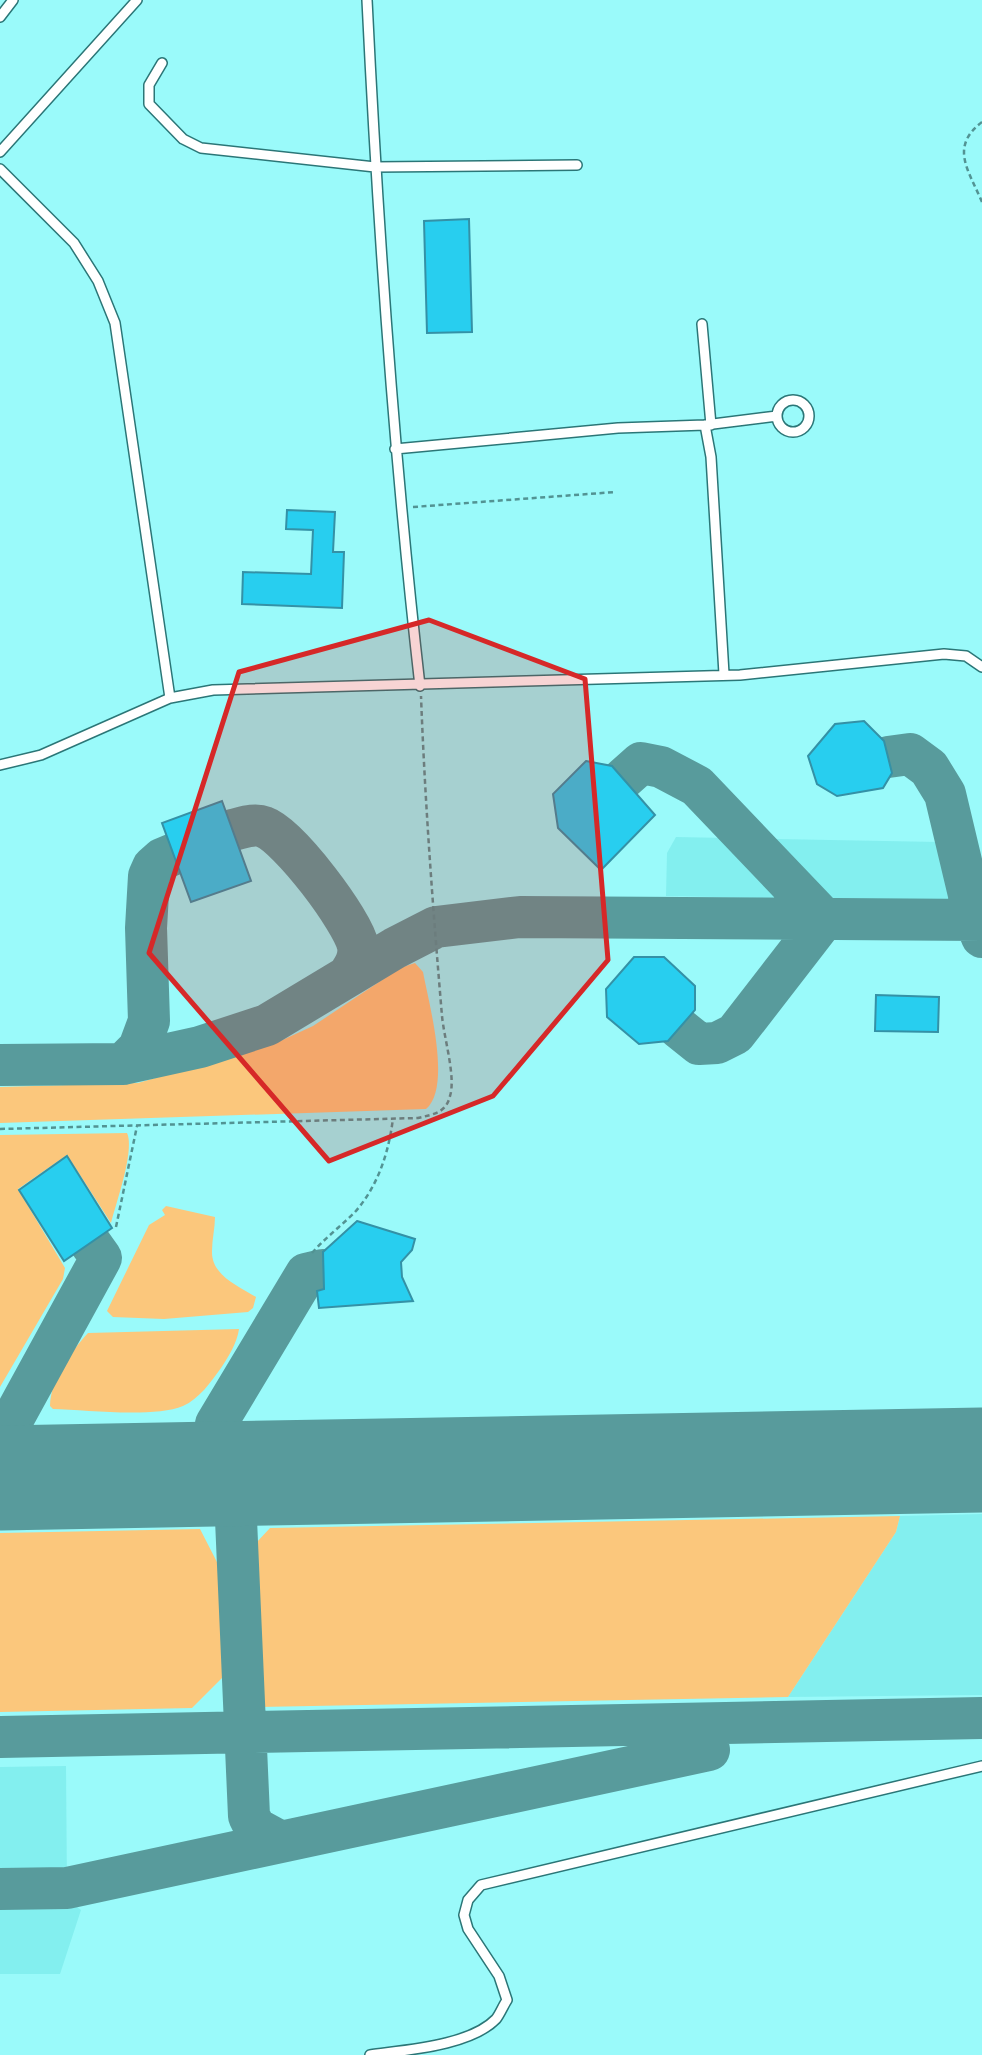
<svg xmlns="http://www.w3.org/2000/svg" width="982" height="2055" viewBox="0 0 982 2055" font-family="Quicksand,sans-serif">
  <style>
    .built { fill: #83efef }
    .green { fill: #fbc77c }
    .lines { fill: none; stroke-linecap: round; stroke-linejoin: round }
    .taxiway { stroke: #589b9c; stroke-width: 42 }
    .runway { stroke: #589b9c; stroke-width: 105 }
    .building { fill: #28ceef; stroke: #3491a6; stroke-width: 2 }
    .lane-casing { stroke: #2b7677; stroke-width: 12 }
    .path { stroke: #529393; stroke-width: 2.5; stroke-dasharray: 5 3.5; stroke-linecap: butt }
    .lane { stroke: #fff; stroke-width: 9 }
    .marked { fill: #d62828; fill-opacity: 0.2; stroke: #d62828; stroke-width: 5; stroke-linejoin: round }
  </style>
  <rect width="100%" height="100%" fill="#9afafa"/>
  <path class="built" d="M 676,837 L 939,842 L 957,902 L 666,896 L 667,853 Z
    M 982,1514 L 982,1695 L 788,1697 L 896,1532 L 900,1516 Z
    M 66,1766 L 67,1888 L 73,1904 L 81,1910 L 60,1974 L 0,1974 L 0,1767 Z"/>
  <path class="green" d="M 415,963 L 423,972 C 429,1004 452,1087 426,1109 L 0,1123 L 0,1087 L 138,1083 L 276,1043 L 313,1026 L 400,968 Z
    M 127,1133 C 135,1150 116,1203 111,1223 L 67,1155 L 18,1189 L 65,1268 L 63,1279 L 0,1387 L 0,1135 Z
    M 166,1206 L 215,1217 C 215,1228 212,1239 212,1251 C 211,1275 238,1286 256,1297 L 253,1308 L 248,1312 L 164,1319 L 113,1317 L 107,1311 L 149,1225 L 165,1215 L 162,1210 Z
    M 239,1329 C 237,1343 229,1356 221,1368 C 211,1382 199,1399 183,1406 C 154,1418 86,1410 53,1409 L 50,1406 C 51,1378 70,1353 88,1333 Z
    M 900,1516 L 896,1532 L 788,1697 L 259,1707 L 256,1543 L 270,1528 Z
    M 200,1529 L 219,1566 L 225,1675 L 192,1708 L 0,1712 L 0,1533 Z"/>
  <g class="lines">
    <path class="taxiway" d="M 888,757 L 910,754 L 929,768 L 945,794 L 975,920 L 982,937
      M 623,779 L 641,763 L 661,767 L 697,786 L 824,919 L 735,1034 L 717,1043 L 699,1044 L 679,1028
      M 232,830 C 242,828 254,823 264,827 C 289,836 353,921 358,946 C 360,958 354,967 348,976
      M 123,1064 L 139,1048 L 149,1021 L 146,928 L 149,876 L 153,867 L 162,859 L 174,854
      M 0,1065 L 123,1064 L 200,1047 L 267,1025 L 395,948 L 436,927 L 520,917 L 982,920
      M 216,1424 L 306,1274 L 323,1270
      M 8,1428 L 101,1258 L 91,1244
      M 234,1474 L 249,1816 L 255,1828 L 279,1841
      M 0,1737 L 982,1718
      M 0,1889 L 67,1888 L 709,1750"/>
    <path class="runway" d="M 0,1478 L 982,1460"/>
  </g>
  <path class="building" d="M 469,219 L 472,332 L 427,333 L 424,221 Z
    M 287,510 L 335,512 L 333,552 L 344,552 L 342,608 L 242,604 L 243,572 L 311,574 L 313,530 L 286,529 Z
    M 864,721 L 884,741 L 892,773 L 883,788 L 837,796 L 817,784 L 808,756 L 835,724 Z
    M 586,761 L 612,766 L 655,815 L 601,870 L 558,828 L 553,794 Z
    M 222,801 L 251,881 L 191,902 L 162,823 Z
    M 634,957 L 664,957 L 695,986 L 695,1010 L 668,1041 L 639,1044 L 607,1017 L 606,989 Z
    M 876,995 L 939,997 L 938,1032 L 875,1031 Z
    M 67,1156 L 112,1228 L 64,1261 L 19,1190 Z
    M 357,1221 L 415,1239 L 412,1250 L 401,1262 L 402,1277 L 413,1301 L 319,1308 L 317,1291 L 324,1289 L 323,1252 Z"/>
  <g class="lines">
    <g class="lane-casing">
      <path id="lane" d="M 367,0 C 378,229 394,458 420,686
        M 0,17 L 13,0
        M 162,63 L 149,85 L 149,104 L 183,139 L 201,148 L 375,167 L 577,165
        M 0,152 L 137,0
        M 0,169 L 74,243 L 98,281 L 115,323 L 170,698
        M 702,324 L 711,425
        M777 416a16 16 0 1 1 32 0a16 16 0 1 1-32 0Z
        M 705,425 L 711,457 L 724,674
        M 395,449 L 618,428 L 705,425 L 777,416
        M 0,765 L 41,755 L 170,698 L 213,690 L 740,675 L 944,654 L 966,656 L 982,667
        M 370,2055 C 405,2050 470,2046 496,2019 C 500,2014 503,2006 507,2000 L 499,1976 L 468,1929 L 464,1915 L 468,1900 L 481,1885 L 982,1766"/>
    </g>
    <path class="path" d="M 982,122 C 949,147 969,171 982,202
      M 413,507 L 616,492
      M 0,1129 L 418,1118 C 434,1114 446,1113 450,1096 C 456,1077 444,1038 442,1016 C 433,910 425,803 421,696
      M 116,1227 L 137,1126
      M 312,1253 C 325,1238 341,1226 355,1212 C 378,1186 389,1152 393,1118"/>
    <use href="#lane" class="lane"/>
  </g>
  <path class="marked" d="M 429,620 L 585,679 L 608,960 L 493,1096 L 329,1161 L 149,953 L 239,672 Z"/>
</svg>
